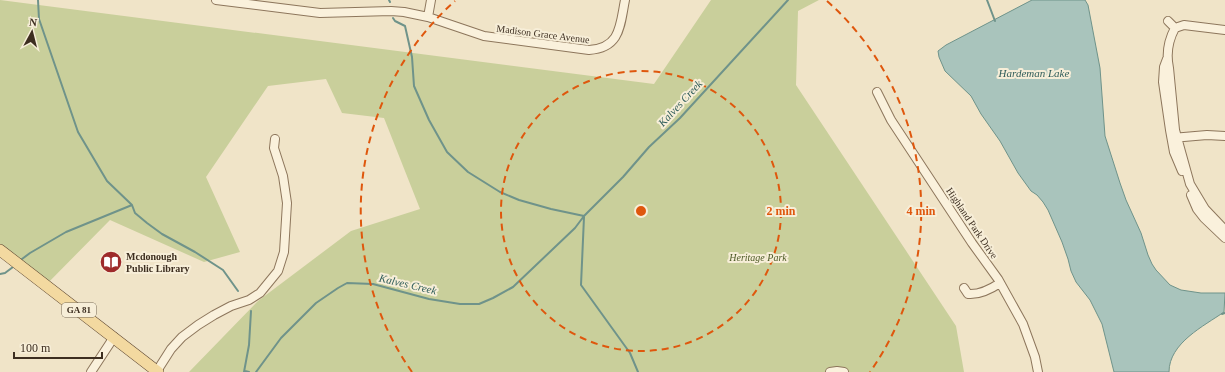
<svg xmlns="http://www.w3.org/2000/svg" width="1225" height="372" viewBox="0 0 1225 372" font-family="'Times New Roman',serif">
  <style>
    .green { fill: #c9cf9b }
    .water { fill: #a9c4bc; stroke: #6f938a }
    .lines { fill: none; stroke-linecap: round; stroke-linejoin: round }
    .stream { stroke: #6f938a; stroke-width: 2 }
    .minor-casing { stroke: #8d765c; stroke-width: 10 }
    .major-casing { stroke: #5b4430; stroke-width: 12 }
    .minor { stroke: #faf1dc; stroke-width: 8 }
    .major { stroke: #f3d9a0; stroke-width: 11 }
    .ring { fill: none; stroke: #df570d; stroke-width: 2; stroke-dasharray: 7 5 }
    .labels { text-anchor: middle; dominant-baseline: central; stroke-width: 4; stroke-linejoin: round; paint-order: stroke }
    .shield { fill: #f7eed8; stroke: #756857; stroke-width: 1 }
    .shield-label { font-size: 9px; font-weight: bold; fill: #3d2e20 }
    .street-label { font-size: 10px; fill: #3d2e20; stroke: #f7eed8 }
    .poi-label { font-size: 10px; font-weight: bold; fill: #3d2e20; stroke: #f7eed8; text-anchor: start }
    .park-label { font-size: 10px; font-style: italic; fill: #4d5a26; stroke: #f7eed8 }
    .water-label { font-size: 11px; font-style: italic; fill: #2f5d5a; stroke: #f7eed8 }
    .centre { fill: #df570d; stroke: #f7eed8; stroke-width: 2 }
    .ring-label { font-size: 12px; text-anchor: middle; font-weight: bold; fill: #df570d; stroke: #f7eed8; stroke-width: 4; stroke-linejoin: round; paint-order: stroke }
  </style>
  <rect width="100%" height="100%" fill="#f0e4c8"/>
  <path class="green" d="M 0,0 L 654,84 L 711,0 L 819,0 L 798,11 L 796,85 L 956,326 L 964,372 L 189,372 L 258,301 L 351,231 L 420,209 L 384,118 L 342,113 L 326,79 L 268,86 L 206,177 L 240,252 L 204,262 L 110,220 L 42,289 L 0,256 Z"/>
  <path class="water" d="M 1032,0 L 1085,0 L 1088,5 L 1100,68 L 1105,136 L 1120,183 L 1126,200 L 1141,233 L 1148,255 L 1152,264 L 1156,270 L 1170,285 L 1181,290 L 1201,293 L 1225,293 L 1224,312 C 1204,326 1169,343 1169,372 L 1114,372 L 1102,324 L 1090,300 L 1076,282 L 1071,271 L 1068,259 L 1062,242 L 1048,210 L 1043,202 L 1037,195 L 1031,191 L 1018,173 L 1000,141 L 981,114 L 971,96 L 945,71 L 939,57 L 938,51 L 946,45 Z"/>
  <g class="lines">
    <path class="stream" d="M 38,0 L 39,19 L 78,132 L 107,181 L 132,205 L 135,213 L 147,223 L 162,234 L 195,252 L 223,270 L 238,291
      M 389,0 L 390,2
      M 987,0 L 995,21
      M 393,18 L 395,21 L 405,26 L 412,57 L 414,86 L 429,120 L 447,152 L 468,172 L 500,192 L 519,200 L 551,209 L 584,216
      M 584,217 L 581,285 L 630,353 L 638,372
      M 22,259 L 30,253 L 66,232 L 132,205
      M 0,274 L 5,273 L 13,267
      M 1222,314 L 1225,313
      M 245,371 L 249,372
      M 244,372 L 249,345 L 251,311
      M 256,372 L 281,338 L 316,303 L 338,288 L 347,283 L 373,284 L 429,299 L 460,304 L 479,304 L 493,298 L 513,287 L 575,228 L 584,216 L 623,177 L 649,147 L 680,118 L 788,0"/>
    <g class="minor-casing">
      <path id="minor" d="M 216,0 L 320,13 L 391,11 L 404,12 L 428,17
        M 431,0 L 428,17 L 484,36 L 589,50 C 621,48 620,25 625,0
        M 1168,21 L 1175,28 L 1184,25 L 1225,30
        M 1175,28 C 1168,41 1166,54 1169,68 L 1175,130 L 1190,184 L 1205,209 L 1225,230
        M 1167,59 L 1164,67 L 1163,82 L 1170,130 L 1174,152 L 1182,171
        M 877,92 L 891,120 L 972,243 L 998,279 L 1023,324 L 1035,357 L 1038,372
        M 1172,138 L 1207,135 L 1225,136
        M 1191,195 L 1197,209 L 1204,218 L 1225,238
        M 964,288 L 968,294 C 979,295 991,289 1000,283
        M 157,371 L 171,349 L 182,337 L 198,325 L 214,315 L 231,306 L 249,300 L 260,293 L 278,271 L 284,252 L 287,203 L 283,176 L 274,148 L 275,139
        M 91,372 L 114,337
        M 830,372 L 837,371 L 844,372"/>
    </g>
    <g class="major-casing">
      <path id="major" d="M 0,250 L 158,372"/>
    </g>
    <use href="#minor" class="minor"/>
    <use href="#major" class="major"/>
  </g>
  <g class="ring">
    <circle cx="641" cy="211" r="140"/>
    <path d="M412 372A280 280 0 0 1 455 1M827 1A280 280 0 0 1 870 372"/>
  </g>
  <defs>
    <g id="library-disc" transform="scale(1.15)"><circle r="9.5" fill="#9e2a2b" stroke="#f7eed8"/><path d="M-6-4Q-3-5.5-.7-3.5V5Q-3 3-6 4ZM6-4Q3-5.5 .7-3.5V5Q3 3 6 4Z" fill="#fff"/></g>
  </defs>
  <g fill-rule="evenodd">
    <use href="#library-disc" x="111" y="262"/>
  </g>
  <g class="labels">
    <rect class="shield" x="62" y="303" width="34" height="14" rx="3"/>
    <g class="shield-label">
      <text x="79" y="310">GA 81</text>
    </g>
    <g class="street-label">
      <text transform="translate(543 34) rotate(7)">Madison Grace Avenue</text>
      <text transform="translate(972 223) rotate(56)">Highland Park Drive</text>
    </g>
    <g class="poi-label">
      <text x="126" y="256">Mcdonough<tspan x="126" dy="12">Public Library</tspan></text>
    </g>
    <g class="park-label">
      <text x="758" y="257">Heritage Park</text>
    </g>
    <g class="water-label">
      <text x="1034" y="73">Hardeman Lake</text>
      <text transform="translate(680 103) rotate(-47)">Kalves Creek</text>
      <text transform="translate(408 284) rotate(13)">Kalves Creek</text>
    </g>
  </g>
  <circle cx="641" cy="211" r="6" class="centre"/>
  <g class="ring-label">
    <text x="781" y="215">2 min</text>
    <text x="921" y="215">4 min</text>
  </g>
  <g transform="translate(32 32) rotate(7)" stroke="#f7eed8" stroke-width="3" paint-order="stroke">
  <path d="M0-3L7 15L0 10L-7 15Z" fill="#3d2e20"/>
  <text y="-6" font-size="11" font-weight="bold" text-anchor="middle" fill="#3d2e20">N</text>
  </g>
  <path d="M14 352v6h88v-6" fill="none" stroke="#3d2e20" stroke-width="2"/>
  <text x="20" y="352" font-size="12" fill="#3d2e20" stroke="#f7eed8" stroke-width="3" paint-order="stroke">100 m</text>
</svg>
